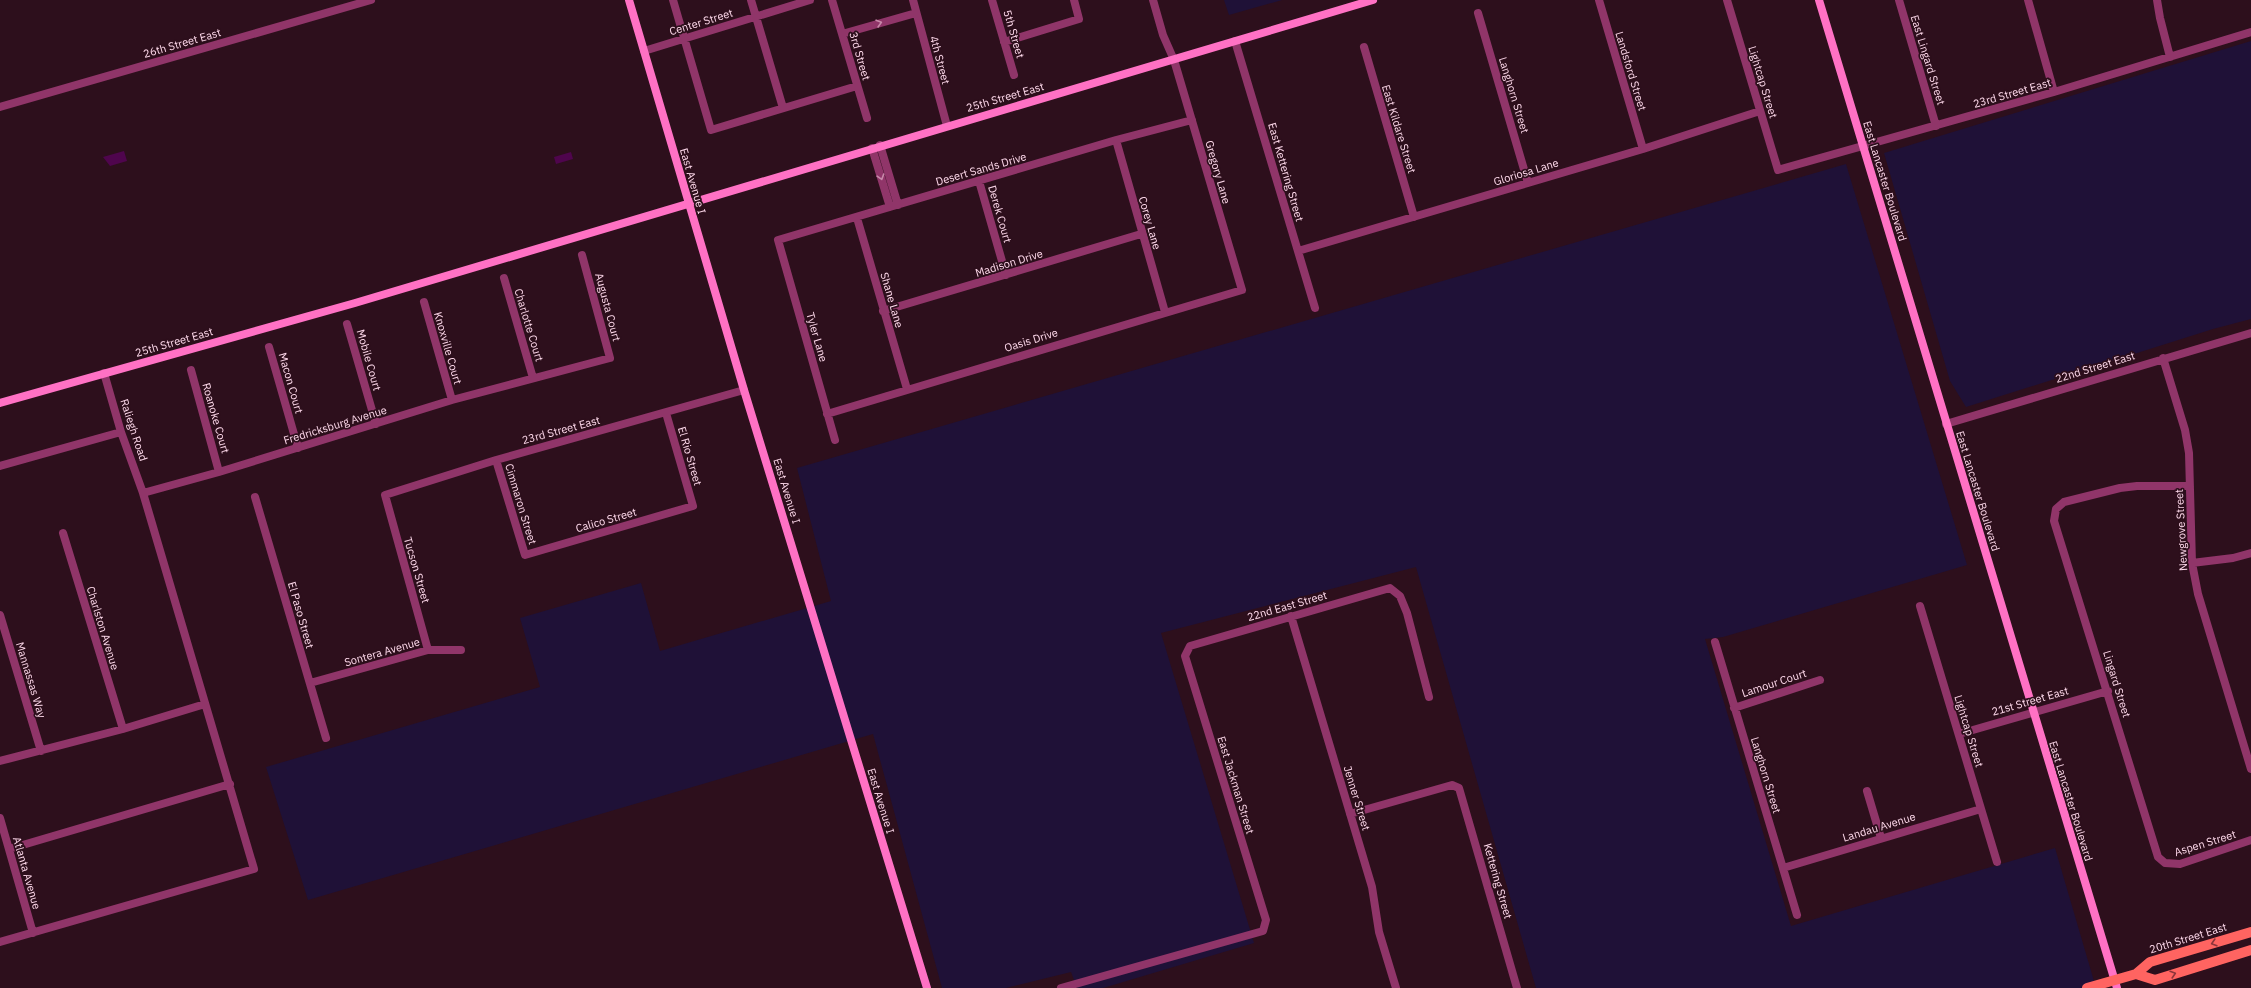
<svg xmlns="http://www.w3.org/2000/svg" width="2251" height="988" viewBox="0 0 2251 988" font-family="'IBM Plex Sans',sans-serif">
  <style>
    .green { fill: #1f1137 }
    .water { fill: #4f054d }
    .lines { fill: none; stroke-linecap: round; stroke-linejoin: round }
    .street { stroke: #903569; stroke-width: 8 }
    .secondary { stroke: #ff71c4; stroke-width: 8 }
    .primary { stroke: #ff6461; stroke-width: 10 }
    .oneway { stroke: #c888aa }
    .oneway2 { stroke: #8c353b }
    .labels { text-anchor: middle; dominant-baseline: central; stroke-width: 3.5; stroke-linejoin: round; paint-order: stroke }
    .street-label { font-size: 11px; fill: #ffdaec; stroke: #2d0f1c }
  </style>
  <rect width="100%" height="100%" fill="#2d0f1c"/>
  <path class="green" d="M 1224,0 L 1282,0 L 1229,15 Z
    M 2251,41 L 2251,319 L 2213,329 L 1966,407 L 1950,381 L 1884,153 Z
    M 1846,164 L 1967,565 L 1723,637 L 1705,639 L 1791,926 L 2055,848 L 2096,988 L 1536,988 L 1416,567 L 1161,633 L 1254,943 L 1103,988 L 1077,988 L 1071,972 L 1006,988 L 942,988 L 873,734 L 308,900 L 266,767 L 540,687 L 520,618 L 641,583 L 660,651 L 831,601 L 797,468 Z"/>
  <path class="water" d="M 124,151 L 127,161 L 110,166 L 103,157 Z
    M 571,152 L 573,159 L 556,164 L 554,157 Z"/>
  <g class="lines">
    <path class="street" d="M 673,0 L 711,130 L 857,86
      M 751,0 L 783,108
      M 832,0 L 867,118
      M 913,0 L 947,126
      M 992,0 L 1014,75
      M 1599,0 L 1643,149
      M 1727,0 L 1778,170 L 2054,92 L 2251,32
      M 1899,0 L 1936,126
      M 2028,0 L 2054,92
      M 2157,0 L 2160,18 L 2170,57
      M 1478,13 L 1528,183
      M 842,34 L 916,13
      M 1235,41 L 1315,308
      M 1004,42 L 1079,19 L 1074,0
      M 1364,47 L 1414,217
      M 644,51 L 810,0
      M 0,107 L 371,0
      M 1116,140 L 1165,312
      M 880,145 L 898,205
      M 872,148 L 890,207
      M 979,181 L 1006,275
      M 857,218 L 907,389
      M 1298,251 L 1643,149 L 1760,111
      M 504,278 L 533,378
      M 424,302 L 452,400
      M 883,311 L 1141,234
      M 347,324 L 376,424
      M 269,347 L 298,448
      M 2163,358 L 2185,430 L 2189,453 L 2192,563 L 2198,594 L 2251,769
      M 191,370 L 219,472
      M 827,414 L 1242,290 L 1174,60 L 1163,35 L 1153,0
      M 1946,424 L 2251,333
      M 835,440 L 778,240 L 1116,140 L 1192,120
      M 496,460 L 525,555 L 693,506 L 666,413
      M 0,466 L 121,432
      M 2190,486 L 2137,486 L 2120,488 L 2064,502 L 2056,509 L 2054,521 L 2158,857 L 2165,863 L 2180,864 L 2251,840
      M 143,493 L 219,472 L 452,400 L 610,358 L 582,255
      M 255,497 L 326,738
      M 63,533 L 123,729
      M 2192,563 L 2233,558 L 2251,553
      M 1920,606 L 1997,862
      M 0,615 L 41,751
      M 1291,616 L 1372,887 L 1379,932 L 1396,988
      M 1715,642 L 1797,915
      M 428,650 L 385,495 L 496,460 L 744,390
      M 310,683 L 428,650 L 461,650
      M 1734,708 L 1820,680
      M 1959,734 L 2108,691
      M 0,761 L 123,729 L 205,704
      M 1867,791 L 1881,838
      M 1350,814 L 1452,785 L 1459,788 L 1517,988
      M 0,818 L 33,933
      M 9,849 L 230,784
      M 1783,868 L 1981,809
      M 0,942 L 254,869 L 143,493 L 121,432 L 104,373
      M 1061,988 L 1263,931 L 1266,920 L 1185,656 L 1190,646 L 1390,588 L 1400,596 L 1407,613 L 1429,697"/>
    <path class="secondary" d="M 629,0 L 744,390 L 927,988
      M 1819,0 L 2117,988
      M 0,403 L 355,303 L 1373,0"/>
    <path class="primary" d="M 2136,974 L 2155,980 L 2251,950
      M 2087,988 L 2136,974 L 2150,962 L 2251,932"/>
  </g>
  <defs><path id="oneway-chevron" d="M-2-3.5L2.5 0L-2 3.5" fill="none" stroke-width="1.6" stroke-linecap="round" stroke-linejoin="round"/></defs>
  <g class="oneway">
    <use href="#oneway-chevron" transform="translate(879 23) rotate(-16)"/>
    <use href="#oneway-chevron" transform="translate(881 177) rotate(73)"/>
  </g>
  <g class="oneway2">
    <use href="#oneway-chevron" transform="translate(2214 943) rotate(163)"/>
    <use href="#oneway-chevron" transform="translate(2173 974) rotate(-17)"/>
  </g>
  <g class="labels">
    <g class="street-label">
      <text transform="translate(701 22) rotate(-17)">Center Street</text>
      <text transform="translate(1014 34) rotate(74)">5th Street</text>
      <text transform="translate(182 43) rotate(-16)">26th Street East</text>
      <text transform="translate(860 56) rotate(74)">3rd Street</text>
      <text transform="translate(940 60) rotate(75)">4th Street</text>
      <text transform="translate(1928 60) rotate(73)">East Lingard Street</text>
      <text transform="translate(1631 71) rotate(73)">Landsford Street</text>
      <text transform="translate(1763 82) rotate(73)">Lightcap Street</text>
      <text transform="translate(2012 93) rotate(-16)">23rd Street East</text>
      <text transform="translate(1514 95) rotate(73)">Langhorn Street</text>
      <text transform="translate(1005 97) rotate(-16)">25th Street East</text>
      <text transform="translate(1399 129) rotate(73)">East Kildare Street</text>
      <text transform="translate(981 169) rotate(-16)">Desert Sands Drive</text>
      <text transform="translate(1218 172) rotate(74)">Gregory Lane</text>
      <text transform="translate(1286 172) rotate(74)">East Kettering Street</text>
      <text transform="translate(1526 172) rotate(-17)">Gloriosa Lane</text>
      <text transform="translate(693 181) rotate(74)">East Avenue I</text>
      <text transform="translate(1885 181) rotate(73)">East Lancaster Boulevard</text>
      <text transform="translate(1000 214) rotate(74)">Derek Court</text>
      <text transform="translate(1150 223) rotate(74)">Corey Lane</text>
      <text transform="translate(1009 263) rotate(-17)">Madison Drive</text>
      <text transform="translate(892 300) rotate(74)">Shane Lane</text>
      <text transform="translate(608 307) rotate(75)">Augusta Court</text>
      <text transform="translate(529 325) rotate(73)">Charlotte Court</text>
      <text transform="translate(817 337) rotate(74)">Tyler Lane</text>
      <text transform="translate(1031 340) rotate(-17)">Oasis Drive</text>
      <text transform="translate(174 342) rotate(-16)">25th Street East</text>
      <text transform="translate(448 348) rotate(74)">Knoxville Court</text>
      <text transform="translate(369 360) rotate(74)">Mobile Court</text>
      <text transform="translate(2095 367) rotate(-17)">22nd Street East</text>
      <text transform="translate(291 383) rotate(74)">Macon Court</text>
      <text transform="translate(216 418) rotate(74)">Roanoke Court</text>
      <text transform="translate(335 425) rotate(-17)">Fredricksburg Avenue</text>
      <text transform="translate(134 430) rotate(72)">Raliegh Road</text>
      <text transform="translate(561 430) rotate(-15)">23rd Street East</text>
      <text transform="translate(690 456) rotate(74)">El Rio Street</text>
      <text transform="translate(787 491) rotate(73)">East Avenue I</text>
      <text transform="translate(1978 491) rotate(73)">East Lancaster Boulevard</text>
      <text transform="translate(521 504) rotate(73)">Cimmaron Street</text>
      <text transform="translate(606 520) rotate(-16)">Calico Street</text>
      <text transform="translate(2181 530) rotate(-93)">Newgrove Street</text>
      <text transform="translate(417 570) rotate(74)">Tucson Street</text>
      <text transform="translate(1287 606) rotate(-16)">22nd East Street</text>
      <text transform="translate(301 615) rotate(74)">El Paso Street</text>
      <text transform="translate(103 628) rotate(73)">Charlston Avenue</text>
      <text transform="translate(382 652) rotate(-16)">Sontera Avenue</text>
      <text transform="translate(31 680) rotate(73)">Mannassas Way</text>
      <text transform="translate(1774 683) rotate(-18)">Lamour Court</text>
      <text transform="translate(2117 684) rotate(73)">Lingard Street</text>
      <text transform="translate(2030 701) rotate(-16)">21st Street East</text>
      <text transform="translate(1969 731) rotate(73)">Lightcap Street</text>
      <text transform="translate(1766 775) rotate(73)">Langhorn Street</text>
      <text transform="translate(1236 785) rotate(73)">East Jackman Street</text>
      <text transform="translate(1357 798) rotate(73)">Jenner Street</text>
      <text transform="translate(881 801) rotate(73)">East Avenue I</text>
      <text transform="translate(2071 801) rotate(73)">East Lancaster Boulevard</text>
      <text transform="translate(1879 827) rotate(-17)">Landau Avenue</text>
      <text transform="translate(2205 843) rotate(-17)">Aspen Street</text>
      <text transform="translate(27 873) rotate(74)">Atlanta Avenue</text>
      <text transform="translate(1498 881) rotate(74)">Kettering Street</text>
      <text transform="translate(2188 938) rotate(-17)">20th Street East</text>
    </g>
  </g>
</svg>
